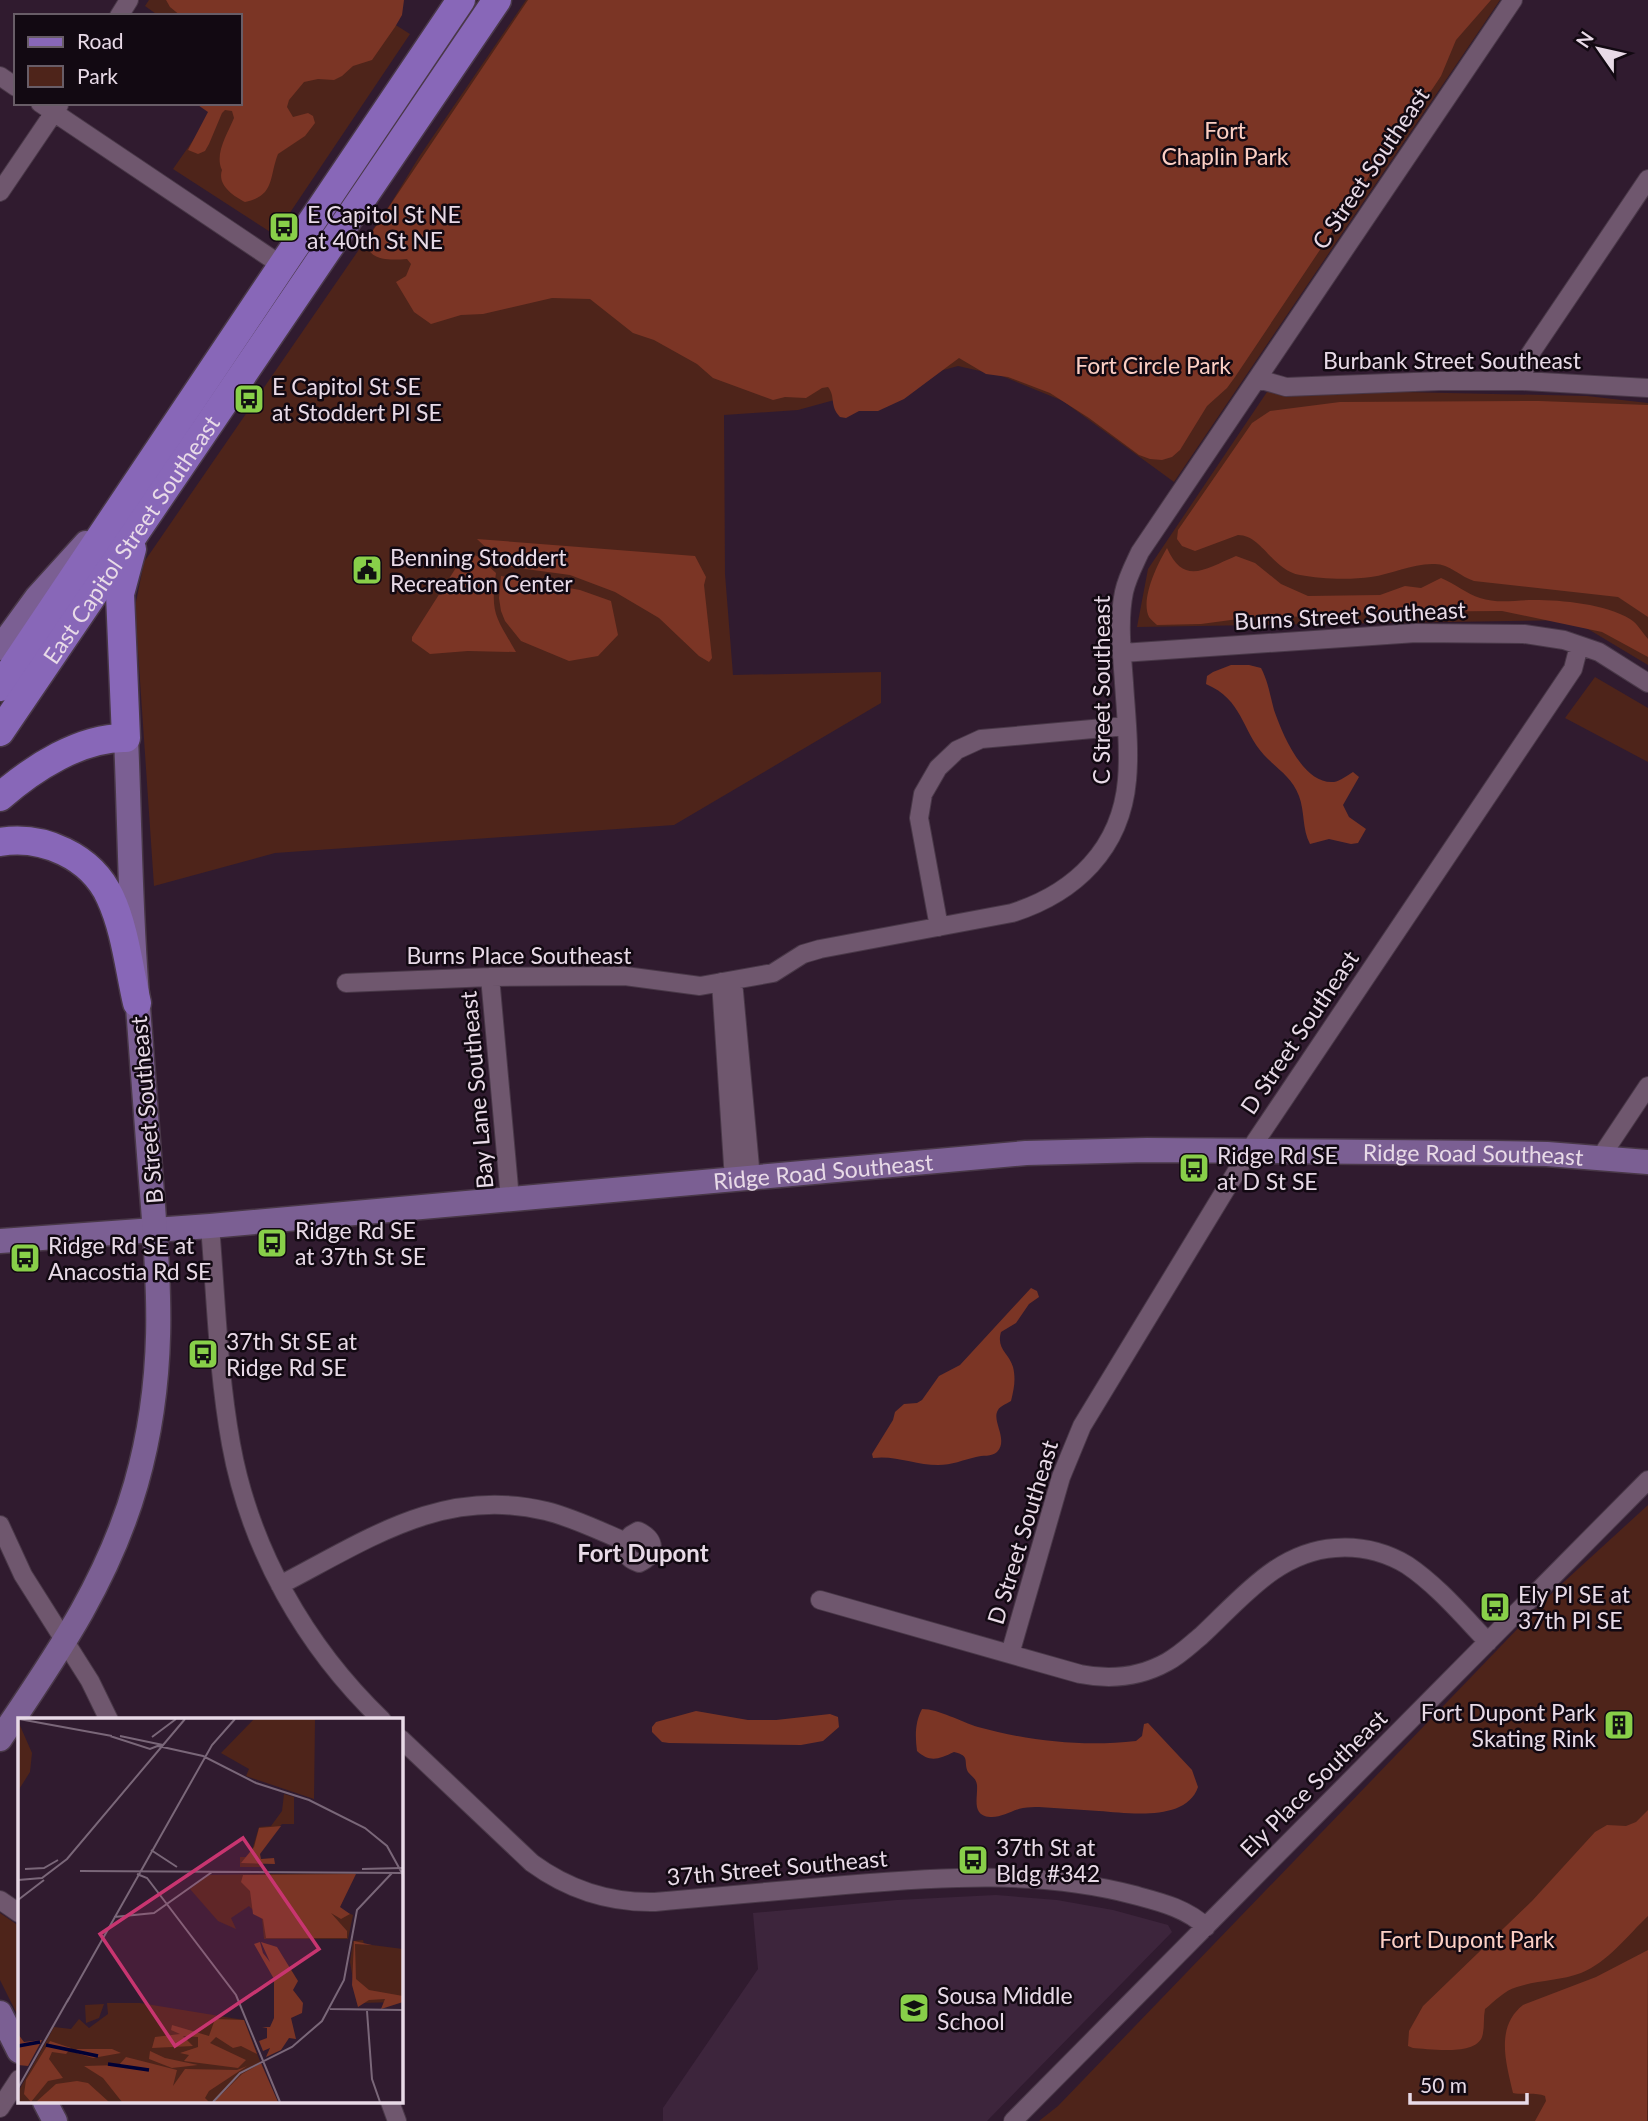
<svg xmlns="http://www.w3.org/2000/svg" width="1648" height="2121" viewBox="0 0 1648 2121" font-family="Lato,sans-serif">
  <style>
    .built { fill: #3d253c }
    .green { fill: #4e241a }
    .forest { fill: #7b3525 }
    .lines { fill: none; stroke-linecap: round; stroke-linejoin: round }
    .minor-casing { stroke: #493848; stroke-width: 20 }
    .secondary-casing { stroke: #493848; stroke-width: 27 }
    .primary-casing { stroke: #493848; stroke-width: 31 }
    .minor { stroke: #6f576e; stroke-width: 18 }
    .secondary { stroke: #7b5f93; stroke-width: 24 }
    .primary { stroke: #8867b8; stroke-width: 28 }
    .labels { text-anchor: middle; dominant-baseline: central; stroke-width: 5; stroke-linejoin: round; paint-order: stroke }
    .park-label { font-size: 23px; fill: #fccfc4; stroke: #120912 }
    .street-label { font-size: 23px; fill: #e8dae7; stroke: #120912 }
    .poi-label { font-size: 23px; fill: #e8dae7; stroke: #120912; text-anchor: start }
    .neighbourhood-label { font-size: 24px; font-weight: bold; fill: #e8dae7; stroke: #120912 }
    .inset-river { fill: none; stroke: #000135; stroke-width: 3.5 }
    .inset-road { fill: none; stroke: #7a6779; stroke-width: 2 }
    .view { fill: #c83570; fill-opacity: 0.15; stroke: #c83570; stroke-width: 3.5 }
    .inset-edge { fill: none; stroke: #e8dae7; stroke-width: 3.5 }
  </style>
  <rect width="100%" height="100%" fill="#301b2f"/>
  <path class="built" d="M 996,1895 L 1057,1900 L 1113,1910 L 1168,1925 L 1172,1932 L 987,2121 L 663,2121 L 663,2108 L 758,1969 L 753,1913 L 897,1900 Z"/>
  <path class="green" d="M 149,0 L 356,0 L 410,34 L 275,235 L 173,169 L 219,103 L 240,103 L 240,16 L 159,16 L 145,6 Z
    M 526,0 L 1500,0 L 1174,482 L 1063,401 L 1002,376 L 958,366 L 798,410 L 724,415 L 725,574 L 733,675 L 881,672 L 881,703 L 674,825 L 275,853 L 154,886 L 135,607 L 144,562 L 391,203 L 419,157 Z
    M 1269,389 L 1587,396 L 1648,403 L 1648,665 L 1573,620 L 1137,627 L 1148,569 Z
    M 1595,677 L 1648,708 L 1648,762 L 1565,718 Z
    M 1648,1505 L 1648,2121 L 1039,2121 L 1058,2106 L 1554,1591 Z
    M 0,1913 L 19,1926 L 19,2018 L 0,1980 Z"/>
  <path class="forest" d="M 166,0 L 404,0 L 402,15 L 395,27 L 372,60 L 353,66 L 342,76 L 334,80 L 318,79 L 304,82 L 289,100 L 287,107 L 293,117 L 308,113 L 313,116 L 315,123 L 305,136 L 278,154 C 269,177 275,196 245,202 C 233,196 217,185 222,170 C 214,154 228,133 234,118 L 232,111 L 225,110 L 222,113 L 209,144 L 205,151 L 198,154 L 188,150 L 208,112 L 195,103 L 240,103 L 240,16 L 181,16 L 170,7 Z
    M 528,0 L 1491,0 L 1456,40 L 1441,76 L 1433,88 L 1378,163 L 1235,377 L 1227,388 L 1207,406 L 1180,450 L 1172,457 L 1162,460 L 1150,459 L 1139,455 L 1089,418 L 1050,393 L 1008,377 L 986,374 L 959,358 L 904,399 L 878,411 L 859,411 L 846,418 L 840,417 C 829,405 836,397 828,387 L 822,388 L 806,398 L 785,397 L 773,400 L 713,378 L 697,364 L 654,340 L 633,333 L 590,299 L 552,298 L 483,314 L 461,315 L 431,324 L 414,312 L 396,282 L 406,276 L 411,264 L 407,259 C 391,260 368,262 366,241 Z
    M 1539,401 L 1648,405 L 1648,617 L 1618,597 L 1474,581 C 1461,577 1449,564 1435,564 C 1413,563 1392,574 1371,577 C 1350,580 1320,579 1300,575 C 1272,570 1262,535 1238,535 L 1195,551 L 1182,546 L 1177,539 L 1178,530 L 1252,423 L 1270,411 L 1340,402 Z
    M 477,539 L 695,556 L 706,577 L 704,585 L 712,658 L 709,662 L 699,656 L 659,618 L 615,592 L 570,575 L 511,567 L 498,559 Z
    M 1167,548 C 1184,586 1205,569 1236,556 L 1255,563 L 1281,584 L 1308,596 L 1380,595 L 1405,586 L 1421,588 L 1441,578 C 1454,583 1467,594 1480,598 C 1497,604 1517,600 1534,600 C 1562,600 1606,604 1630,619 C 1637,623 1642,632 1648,639 L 1648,657 L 1602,632 L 1502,611 L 1366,612 L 1320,617 L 1261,616 L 1201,624 L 1157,625 C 1154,622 1151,620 1149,617 C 1140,599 1158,563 1167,548 Z
    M 466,552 L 477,556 L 496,573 C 490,614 496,617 516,652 L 468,651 L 430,654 L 412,641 L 412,637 Z
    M 501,576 L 580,590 L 611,601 L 618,635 L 598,656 L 569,661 L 521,641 L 505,621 L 501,611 L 499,598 Z
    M 1231,665 L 1249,665 L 1261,668 C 1268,681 1270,695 1274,710 C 1282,733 1303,785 1334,782 C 1340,781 1348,775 1353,772 L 1359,777 L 1343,805 L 1349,817 L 1366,829 L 1358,843 L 1351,844 L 1329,839 L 1310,844 C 1302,829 1305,812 1299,796 C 1292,777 1277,769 1264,755 C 1241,729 1243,700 1206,684 L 1207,676 L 1213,672 Z
    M 1031,1288 L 1037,1291 L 1039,1297 L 1029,1304 L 1016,1323 L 1001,1332 C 996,1349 1009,1353 1013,1367 C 1016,1379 1014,1389 1011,1401 C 1008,1403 1000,1406 998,1410 C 991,1421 1009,1439 997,1452 C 992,1457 982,1455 976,1457 C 963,1460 952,1465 938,1465 C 916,1465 895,1455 873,1458 L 872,1454 L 893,1420 L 895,1412 L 904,1404 L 917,1403 L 922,1400 L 939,1376 L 960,1365 Z
    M 922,1709 C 939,1709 961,1722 978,1727 C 1029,1741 1083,1747 1136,1741 L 1142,1736 L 1144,1724 L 1148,1723 L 1192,1770 L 1198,1787 C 1186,1822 1129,1813 1099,1811 C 1079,1810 1059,1808 1039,1807 C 1034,1807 1028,1807 1023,1808 C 1012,1810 1001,1818 990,1817 C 971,1815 978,1798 977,1785 C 976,1778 972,1777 968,1772 C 963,1761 971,1756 954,1752 C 939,1759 930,1763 917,1751 C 915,1736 915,1722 922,1709 Z
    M 696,1711 L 748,1720 L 776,1720 L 830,1714 L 838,1717 L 839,1727 L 823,1741 L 801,1745 L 669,1743 L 662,1742 L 652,1732 L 652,1727 L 656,1722 Z
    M 1648,1810 L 1648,1916 C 1628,1935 1608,1962 1581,1973 C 1560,1981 1537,1980 1517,1987 C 1505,1990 1495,2001 1485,2009 C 1483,2018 1485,2028 1482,2037 C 1475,2056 1429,2049 1413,2048 L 1408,2046 L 1409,2031 L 1423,2006 L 1532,1901 L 1595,1832 L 1607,1825 L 1626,1826 L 1636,1822 Z
    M 1648,1950 L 1647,2121 L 1535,2121 L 1546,2101 L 1545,2096 C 1536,2092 1523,2095 1513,2093 C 1506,2063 1495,2027 1523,2005 L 1596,1977 Z"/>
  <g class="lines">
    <g class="minor-casing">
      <path id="minor" d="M 119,16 L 129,0
        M 0,76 L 16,87
        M 40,103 L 281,265
        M 0,192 L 59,105
        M 1258,379 L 1286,387 L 1440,381 L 1523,381 L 1648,388
        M 1523,381 L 1526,360 L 1648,179
        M 1122,653 L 1416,633 L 1524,634 L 1564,640 L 1599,652 L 1648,683
        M 939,927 L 919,818 L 923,794 L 938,768 L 957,750 L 981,739 L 1126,726
        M 490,977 L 510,1199
        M 733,981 L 751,1178
        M 721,982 L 734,1180
        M 346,983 L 490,977 L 625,976 L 700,986 L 773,973 L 803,954 L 820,949 L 1012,913 C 1075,893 1121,849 1127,780 C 1130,748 1126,715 1124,683 C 1122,654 1118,621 1124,592 C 1127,578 1134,565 1140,552 L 1513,0
        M 1600,1158 L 1648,1086
        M 210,1226 C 216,1298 218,1372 231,1444 C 250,1549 305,1646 382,1720
        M 0,1525 L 23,1575 L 90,1681 L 109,1720
        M 280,1585 C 367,1540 443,1486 546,1511 C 574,1518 600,1531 626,1542 L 631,1535 L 638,1531 C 656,1539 657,1555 639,1563 C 627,1559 625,1554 626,1542
        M 820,1600 L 1080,1674 C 1110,1680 1140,1677 1167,1662 C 1180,1655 1190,1645 1201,1636 C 1241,1599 1277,1552 1335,1548 C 1360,1546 1385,1552 1407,1565 C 1437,1585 1463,1616 1488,1642
        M 1010,1654 L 1061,1477 L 1082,1426 L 1249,1151 L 1573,669 L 1579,646
        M 401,1739 L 532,1863 C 569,1890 609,1903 655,1902 C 718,1896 781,1891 845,1885 C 942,1877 1039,1870 1134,1895 C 1160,1902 1186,1908 1206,1927
        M 0,1900 L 19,1913
        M 390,2102 L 397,2121
        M 0,2108 L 19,2079
        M 1013,2121 L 1648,1480"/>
    </g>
    <g class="secondary-casing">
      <g id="secondary">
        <path d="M 0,648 L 37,597 L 86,543"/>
        <path id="s1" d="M 0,1241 L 210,1226 L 1026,1153 L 1147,1150 L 1494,1153 L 1547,1154 L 1648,1162"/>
        <path d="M 0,1739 C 56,1656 108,1582 136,1484 C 166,1379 160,1288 151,1181 C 147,1123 142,1065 138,1007 C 130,918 130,827 126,738"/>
        <path d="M 0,2013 L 19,2051"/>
        <path d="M 45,2102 L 55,2121"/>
      </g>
    </g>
    <g class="primary-casing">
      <g id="primary">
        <path d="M 0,687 C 154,459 306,228 461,0"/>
        <path id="s2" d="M 0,732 L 497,0"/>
        <path d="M 0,797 C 33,768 81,737 126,738 L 120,594 L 132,549"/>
        <path d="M 0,842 C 43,835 91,856 110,897 C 125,929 129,968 137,1003"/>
      </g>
    </g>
    <use href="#minor" class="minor"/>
    <use href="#secondary" class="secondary"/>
    <use href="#primary" class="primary"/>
  </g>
  <defs>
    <g id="bus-square" transform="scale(1.575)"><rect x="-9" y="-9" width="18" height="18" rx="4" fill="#88cf49" stroke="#120912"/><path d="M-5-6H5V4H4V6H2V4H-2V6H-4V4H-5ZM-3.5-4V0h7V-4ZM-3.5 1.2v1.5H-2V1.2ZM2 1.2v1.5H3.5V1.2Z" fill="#111"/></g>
    <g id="civic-square" transform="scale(1.575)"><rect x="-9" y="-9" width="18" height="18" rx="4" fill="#88cf49" stroke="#120912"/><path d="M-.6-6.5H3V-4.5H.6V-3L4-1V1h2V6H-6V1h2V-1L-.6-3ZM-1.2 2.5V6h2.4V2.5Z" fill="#111"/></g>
    <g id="building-square" transform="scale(1.575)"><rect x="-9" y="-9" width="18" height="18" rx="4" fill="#88cf49" stroke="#120912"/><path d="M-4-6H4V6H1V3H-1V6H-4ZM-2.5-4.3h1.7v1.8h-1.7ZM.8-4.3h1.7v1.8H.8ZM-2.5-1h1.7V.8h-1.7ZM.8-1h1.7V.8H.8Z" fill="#111"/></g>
    <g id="school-square" transform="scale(1.575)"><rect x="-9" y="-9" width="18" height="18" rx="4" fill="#88cf49" stroke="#120912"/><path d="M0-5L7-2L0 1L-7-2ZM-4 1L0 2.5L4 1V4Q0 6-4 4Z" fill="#111"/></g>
  </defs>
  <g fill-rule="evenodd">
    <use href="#bus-square" x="284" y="227"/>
    <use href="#bus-square" x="249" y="399"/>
    <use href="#civic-square" x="367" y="570"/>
    <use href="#bus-square" x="1194" y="1168"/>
    <use href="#bus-square" x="272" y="1243"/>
    <use href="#bus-square" x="25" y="1258"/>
    <use href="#bus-square" x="203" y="1354"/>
    <use href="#bus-square" x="1495" y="1607"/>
    <use href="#building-square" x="1619" y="1725"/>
    <use href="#bus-square" x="973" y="1860"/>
    <use href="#school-square" x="914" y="2008"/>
  </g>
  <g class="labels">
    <g class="park-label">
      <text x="1225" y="130">Fort<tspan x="1225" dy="26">Chaplin Park</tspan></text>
      <text x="1153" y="365">Fort Circle Park</text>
      <text x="1467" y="1939">Fort Dupont Park</text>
    </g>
    <g class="street-label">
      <text transform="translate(1370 168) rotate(-56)">C Street Southeast</text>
      <text x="1452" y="360">Burbank Street Southeast</text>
      <text stroke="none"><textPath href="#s2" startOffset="233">East Capitol Street Southeast</textPath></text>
      <text transform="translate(1350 615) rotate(-3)">Burns Street Southeast</text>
      <text transform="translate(1101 690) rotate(-90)">C Street Southeast</text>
      <text x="519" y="955">Burns Place Southeast</text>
      <text transform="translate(1299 1032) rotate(-56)">D Street Southeast</text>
      <text transform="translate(476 1090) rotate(-95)">Bay Lane Southeast</text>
      <text transform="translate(146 1110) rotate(-95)">B Street Southeast</text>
      <text stroke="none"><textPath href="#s1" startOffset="1477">Ridge Road Southeast</textPath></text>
      <text stroke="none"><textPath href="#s1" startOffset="826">Ridge Road Southeast</textPath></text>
      <text transform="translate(1022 1532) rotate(-73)">D Street Southeast</text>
      <text transform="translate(1313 1783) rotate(-45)">Ely Place Southeast</text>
      <text transform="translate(777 1867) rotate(-5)">37th Street Southeast</text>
    </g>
    <g class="poi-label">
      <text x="307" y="214">E Capitol St NE<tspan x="307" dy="26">at 40th St NE</tspan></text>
      <text x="272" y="386">E Capitol St SE<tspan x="272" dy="26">at Stoddert Pl SE</tspan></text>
      <text x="390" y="557">Benning Stoddert<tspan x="390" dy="26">Recreation Center</tspan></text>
      <text x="1217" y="1155">Ridge Rd SE<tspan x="1217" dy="26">at D St SE</tspan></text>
      <text x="295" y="1230">Ridge Rd SE<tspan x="295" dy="26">at 37th St SE</tspan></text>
      <text x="48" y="1245">Ridge Rd SE at<tspan x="48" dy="26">Anacostia Rd SE</tspan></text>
      <text x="226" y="1341">37th St SE at<tspan x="226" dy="26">Ridge Rd SE</tspan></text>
      <text x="1518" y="1594">Ely Pl SE at<tspan x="1518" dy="26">37th Pl SE</tspan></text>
      <text x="1596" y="1712" text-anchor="end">Fort Dupont Park<tspan x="1596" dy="26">Skating Rink</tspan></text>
      <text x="996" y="1847">37th St at<tspan x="996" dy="26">Bldg #342</tspan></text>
      <text x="937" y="1995">Sousa Middle<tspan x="937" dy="26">School</tspan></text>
    </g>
    <g class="neighbourhood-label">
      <text x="643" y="1552">Fort Dupont</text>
    </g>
  </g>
  <g transform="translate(18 1718)">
    <rect width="385" height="385" fill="#301b2f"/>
    <path d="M 236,1 L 297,1 L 296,81 L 228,58 L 231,51 L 203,35 ZM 0,3 L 14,35 L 12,54 L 0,73 ZM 266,76 L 276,79 L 276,106 L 264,106 L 258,112 L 242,134 L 242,149 L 222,149 L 222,139 L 232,139 L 241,109 L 253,108 L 264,93 ZM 337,155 L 321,191 L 335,197 L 330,221 L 246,221 L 244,201 L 231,188 L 213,200 L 218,211 L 200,203 L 172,171 L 190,157 ZM 345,222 L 346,226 L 385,231 L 385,284 L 339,285 L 332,244 L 335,223 ZM 89,285 L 122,285 L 226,302 L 258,384 L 0,384 L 0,374 L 36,309 L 53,311 L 61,301 L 71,310 L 90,296 ZM 86,286 L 81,300 L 68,305 L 67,287 Z" fill="#4e241a"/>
    <path d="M 263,108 L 242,136 L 243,141 L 256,140 L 257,146 L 223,145 L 236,129 L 241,110 ZM 338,156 L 322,189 L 332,196 L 323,201 L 313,195 L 329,213 L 329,220 L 248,220 L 245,201 L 235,196 L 232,173 L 223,164 L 225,157 ZM 336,223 L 354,227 L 337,226 L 338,261 L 351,272 L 385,278 L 385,284 L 363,291 L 367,281 L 351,282 L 340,289 L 334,267 ZM 243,224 L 259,229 L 280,263 L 275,272 L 285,285 L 284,295 L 273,300 L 278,321 L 271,320 L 263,332 L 248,339 L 252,330 L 245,333 L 241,323 L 249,320 L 249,310 L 244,309 L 252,309 L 256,300 L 256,261 L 236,226 L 242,224 L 245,235 L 252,244 ZM 197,301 L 226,302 L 239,336 L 223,328 L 215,330 L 198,319 L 192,325 L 228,342 L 220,350 L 166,343 L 171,337 L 162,335 L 180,329 L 180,319 L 165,318 L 175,328 L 134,330 L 137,319 L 162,316 L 153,312 L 154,307 L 191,318 ZM 0,316 L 6,324 L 24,322 L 10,348 L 0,347 ZM 32,323 L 53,330 L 48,336 L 34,334 L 31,341 L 45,360 L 30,363 L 13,384 L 6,376 L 8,362 ZM 59,331 L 94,331 L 103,335 L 75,340 L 55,334 ZM 132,333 L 147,340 L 180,347 L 154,350 L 131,341 ZM 108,339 L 159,352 L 155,368 L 167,351 L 219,352 L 229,348 L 191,373 L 187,380 L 191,384 L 104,384 L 85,360 L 66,348 L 101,347 ZM 243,345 L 260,384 L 196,384 L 224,356 ZM 59,363 L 70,365 L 91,384 L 18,384 L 38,366 Z" fill="#7b3525"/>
    <path class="inset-river" d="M 28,327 L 80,338M 0,328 L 22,324M 90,346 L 131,352"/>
    <path class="inset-road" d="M 1,1 L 94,18M 92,18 L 132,31 L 142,27M 102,18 L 145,27M 134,19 L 158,1M 140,28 L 185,38 L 238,65 L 291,82 L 347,110 L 369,128 L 385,157M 133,132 L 159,149M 7,151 L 26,150 L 40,142M 344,151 L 384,150M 62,153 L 385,155M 119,156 L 129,160 L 218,277 L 262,384M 0,162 L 24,160 L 49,141 L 167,1M 0,182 L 26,162M 96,199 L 136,195 L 194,154M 49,284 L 194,27 L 217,1M 312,291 L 385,292M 349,293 L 354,361 L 362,384M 0,370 L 51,280M 195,384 L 222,355 L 274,329 L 304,303 L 326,262 L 339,192 L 374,155"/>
    <path class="view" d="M 225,120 L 301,231 L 157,328 L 82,216 Z"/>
    <rect width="385" height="385" class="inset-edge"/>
  </g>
  <rect x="14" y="14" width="228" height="91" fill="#120912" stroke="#685d67" stroke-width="2"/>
  <rect x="28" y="37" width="35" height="10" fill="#8867b8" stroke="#685d67" stroke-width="2"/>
  <text x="77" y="49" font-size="21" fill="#e8dae7">Road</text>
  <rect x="28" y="66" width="35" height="21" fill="#4e241a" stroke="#685d67" stroke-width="2"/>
  <text x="77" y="84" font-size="21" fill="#e8dae7">Park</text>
  <g transform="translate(1599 49) rotate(304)" stroke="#120912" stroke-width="5" paint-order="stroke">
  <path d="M0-5L12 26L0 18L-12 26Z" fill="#e8dae7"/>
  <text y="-10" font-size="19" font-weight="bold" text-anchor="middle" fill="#e8dae7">N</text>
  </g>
  <path d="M1410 2093v10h117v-10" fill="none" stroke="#e8dae7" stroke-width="3.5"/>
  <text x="1420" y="2093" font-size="21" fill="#e8dae7" stroke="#120912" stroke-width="5" paint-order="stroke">50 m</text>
</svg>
